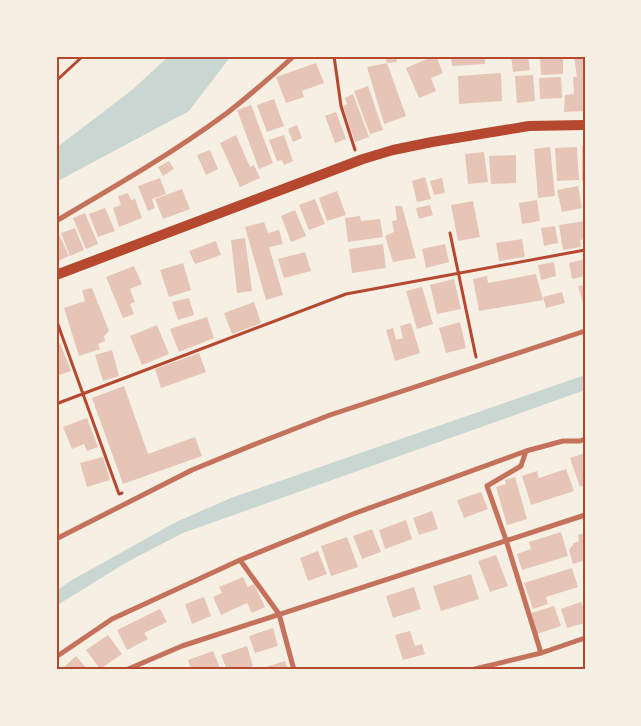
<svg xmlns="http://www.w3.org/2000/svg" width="641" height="726" viewBox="0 0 641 726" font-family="'PT Serif',serif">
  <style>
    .water { fill: #c9d6d2 }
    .building { fill: #e6c5b7 }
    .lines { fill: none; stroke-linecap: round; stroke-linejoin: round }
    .path { stroke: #b5482f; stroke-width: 3 }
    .minor { stroke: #c5725c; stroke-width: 5 }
    .secondary { stroke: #b5482f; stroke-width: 10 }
    .neatline { fill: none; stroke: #b5482f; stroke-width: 2 }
  </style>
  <rect width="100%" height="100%" fill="#f6efe4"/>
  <path class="water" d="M 169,56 L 231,56 L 189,111 L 56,182 L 56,148 L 132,90 Z
    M 585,375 L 585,390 L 183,533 L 127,562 L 56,606 L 56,591 L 72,580 L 176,522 L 231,498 Z"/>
  <path class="building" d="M 385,56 L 396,56 L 397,62 L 387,63 Z
    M 434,56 L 436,56 L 443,73 L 431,78 L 436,91 L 419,98 L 406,68 Z
    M 451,56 L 485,56 L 485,64 L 452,66 Z
    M 511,56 L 528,56 L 530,70 L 513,72 Z
    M 574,56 L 585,56 L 585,111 L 564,112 L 565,95 L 574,94 L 573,77 L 577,77 Z
    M 540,57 L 563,57 L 563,74 L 541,75 Z
    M 316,63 L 324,83 L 302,91 L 304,97 L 286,103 L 276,77 Z
    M 387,63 L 406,116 L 384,124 L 367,67 Z
    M 501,73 L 502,101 L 459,104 L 458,76 Z
    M 533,75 L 535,101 L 517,103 L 515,76 Z
    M 561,77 L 562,98 L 540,99 L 539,78 Z
    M 368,86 L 383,130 L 370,134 L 354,91 Z
    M 353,94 L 369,137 L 355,142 L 343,106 L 347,104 L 345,98 Z
    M 274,99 L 284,126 L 267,132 L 257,105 Z
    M 251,105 L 273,163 L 259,169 L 237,110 Z
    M 336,112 L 346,139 L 335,143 L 325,116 Z
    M 297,125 L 302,138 L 293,142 L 288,129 Z
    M 236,135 L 250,167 L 254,165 L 260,178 L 240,187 L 220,143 Z
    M 284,135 L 293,161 L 284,165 L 282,160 L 277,161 L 269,140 Z
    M 582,146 L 585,146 L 585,181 L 582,181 Z
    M 550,147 L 555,196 L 538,198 L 534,149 Z
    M 577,147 L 579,180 L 557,181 L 555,148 Z
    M 210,150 L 218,169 L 206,175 L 197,155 Z
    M 484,152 L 488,182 L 468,184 L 465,154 Z
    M 516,155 L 516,183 L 491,184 L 489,156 Z
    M 169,161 L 174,169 L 163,176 L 158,167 Z
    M 425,177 L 431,199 L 417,202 L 412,181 Z
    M 160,178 L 166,194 L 152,199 L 155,208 L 148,211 L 138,186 Z
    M 442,178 L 445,193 L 434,195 L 430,181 Z
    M 578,186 L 582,208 L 562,212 L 557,190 Z
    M 182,189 L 190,209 L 163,219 L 155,199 Z
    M 337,191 L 346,215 L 327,221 L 319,198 Z
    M 128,193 L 131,200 L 135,199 L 142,218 L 119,227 L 113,208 L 121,205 L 118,196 Z
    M 315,199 L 325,224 L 309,230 L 299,205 Z
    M 537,200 L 540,221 L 522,224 L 519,203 Z
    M 473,201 L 480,237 L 458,241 L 451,205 Z
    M 430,205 L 433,215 L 419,219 L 416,208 Z
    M 395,206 L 402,206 L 416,258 L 393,262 L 385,236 L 394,232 L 392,221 L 397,220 Z
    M 105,208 L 115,231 L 98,237 L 89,214 Z
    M 295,210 L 306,236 L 291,242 L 281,216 Z
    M 85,213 L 98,244 L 86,249 L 73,218 Z
    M 360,216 L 361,221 L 380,219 L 383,237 L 348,242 L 345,218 Z
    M 585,221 L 585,239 L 580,240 L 581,247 L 563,250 L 559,225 Z
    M 264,222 L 268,233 L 279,230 L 283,244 L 269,247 L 283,295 L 266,300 L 245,227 Z
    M 555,226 L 558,243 L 544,246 L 541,228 Z
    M 56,228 L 69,256 L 56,262 Z
    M 75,228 L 84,250 L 70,256 L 61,233 Z
    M 245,238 L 252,291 L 237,293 L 231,240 Z
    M 522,239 L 525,257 L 499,261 L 496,243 Z
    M 216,241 L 221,255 L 195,264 L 189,251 Z
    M 383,244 L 386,268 L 352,273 L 349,249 Z
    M 445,244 L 449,262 L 426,268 L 422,249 Z
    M 305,252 L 311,271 L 284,278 L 278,259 Z
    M 585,259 L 585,276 L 572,279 L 569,263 Z
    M 554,262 L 556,276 L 541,280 L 538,265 Z
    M 183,263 L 191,290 L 169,297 L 160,270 Z
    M 134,266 L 142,284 L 130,289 L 135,302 L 130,304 L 134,314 L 123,318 L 106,277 Z
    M 536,274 L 543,300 L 479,311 L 473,279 L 487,276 L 488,283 Z
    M 454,279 L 461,309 L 437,314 L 430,285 Z
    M 585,285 L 585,303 L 583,303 L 578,286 Z
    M 422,287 L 433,324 L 417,329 L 406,291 Z
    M 92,288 L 109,331 L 104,336 L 105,341 L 98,344 L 100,349 L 79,356 L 64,308 L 85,301 L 82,290 Z
    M 562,292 L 565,303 L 546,308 L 543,297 Z
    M 189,298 L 194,315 L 178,320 L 172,302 Z
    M 254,302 L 261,323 L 232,334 L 224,313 Z
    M 207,317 L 214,338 L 179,352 L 170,329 Z
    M 460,322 L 466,348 L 446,353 L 439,328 Z
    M 411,323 L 420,353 L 395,361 L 386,330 L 393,328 L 396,340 L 403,338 L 400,326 Z
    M 157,325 L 169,354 L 142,365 L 130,336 Z
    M 60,343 L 71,371 L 56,376 L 56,344 Z
    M 112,350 L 119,376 L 103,381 L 95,355 Z
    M 199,353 L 206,372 L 161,388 L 155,369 Z
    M 124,386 L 148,454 L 195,437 L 202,456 L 123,484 L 92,398 Z
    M 87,418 L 98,447 L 87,451 L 84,444 L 72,449 L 63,427 Z
    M 585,453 L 585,485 L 580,487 L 570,458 Z
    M 103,457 L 110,480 L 87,487 L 80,463 Z
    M 566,469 L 574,491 L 531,505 L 522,476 L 537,471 L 539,478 Z
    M 515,477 L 527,519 L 507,525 L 496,487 L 506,484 L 505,480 Z
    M 481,492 L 488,509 L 464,518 L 457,500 Z
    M 432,511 L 438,529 L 419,535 L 413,518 Z
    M 406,520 L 412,539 L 385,549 L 379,530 Z
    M 372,529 L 381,552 L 362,559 L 353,536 Z
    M 561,532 L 568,556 L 522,570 L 517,554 L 531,549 L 529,542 Z
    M 585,533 L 585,560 L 573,564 L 569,550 L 574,543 L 579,541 L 578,535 Z
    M 347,537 L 358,567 L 331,576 L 321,546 Z
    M 318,551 L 327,574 L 308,581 L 300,558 Z
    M 496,555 L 508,586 L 490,592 L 478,561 Z
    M 572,568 L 578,587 L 546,597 L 548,604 L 533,609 L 524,583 Z
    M 471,574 L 479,599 L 441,611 L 433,586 Z
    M 243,577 L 248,587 L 254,584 L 265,607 L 252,613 L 247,603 L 221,615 L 213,597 L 222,593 L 219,587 Z
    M 414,587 L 421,609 L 393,618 L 386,596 Z
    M 204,597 L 211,616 L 192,624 L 185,604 Z
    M 581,602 L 585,613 L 585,623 L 567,628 L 561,609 Z
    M 554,606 L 561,626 L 537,634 L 531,613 Z
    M 160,609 L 167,622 L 144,633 L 148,639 L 127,650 L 117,630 Z
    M 273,628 L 278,646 L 255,653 L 249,636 Z
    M 410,631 L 415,646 L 422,644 L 425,654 L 403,660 L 395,635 Z
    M 108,635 L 122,654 L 100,669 L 86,650 Z
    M 247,646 L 253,666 L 241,670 L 227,670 L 221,655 Z
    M 213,651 L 220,668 L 215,670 L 191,670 L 188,660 Z
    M 76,656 L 88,670 L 61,670 Z
    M 285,661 L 288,670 L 260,670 L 260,669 Z"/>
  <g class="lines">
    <path class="path" d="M 334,56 L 341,106 L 355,150
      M 56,81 L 83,56
      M 450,233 L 476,357
      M 56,319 L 119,494 L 122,493
      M 56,404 L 346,294 L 585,250"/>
    <path class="minor" d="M 56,221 C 114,187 173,153 227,113 C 250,95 272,76 294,56
      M 526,451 L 521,466 L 487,486 L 506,540 L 541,653
      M 56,539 L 192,470 L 258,443 L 330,415 L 585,331
      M 240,560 L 279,614 L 294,670
      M 56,657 L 112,619 L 240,560 L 353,514 L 526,451 L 563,441 L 580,441 L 585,439
      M 126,670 L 182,646 L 585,515
      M 471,670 L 541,653 L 585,638"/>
    <path class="secondary" d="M 56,275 L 363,159 L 393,150 L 432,142 L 529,126 L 585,125"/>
  </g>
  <rect width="641" height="726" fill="none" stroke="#f6efe4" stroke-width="115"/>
  <rect x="58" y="58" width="526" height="610" class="neatline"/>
</svg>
